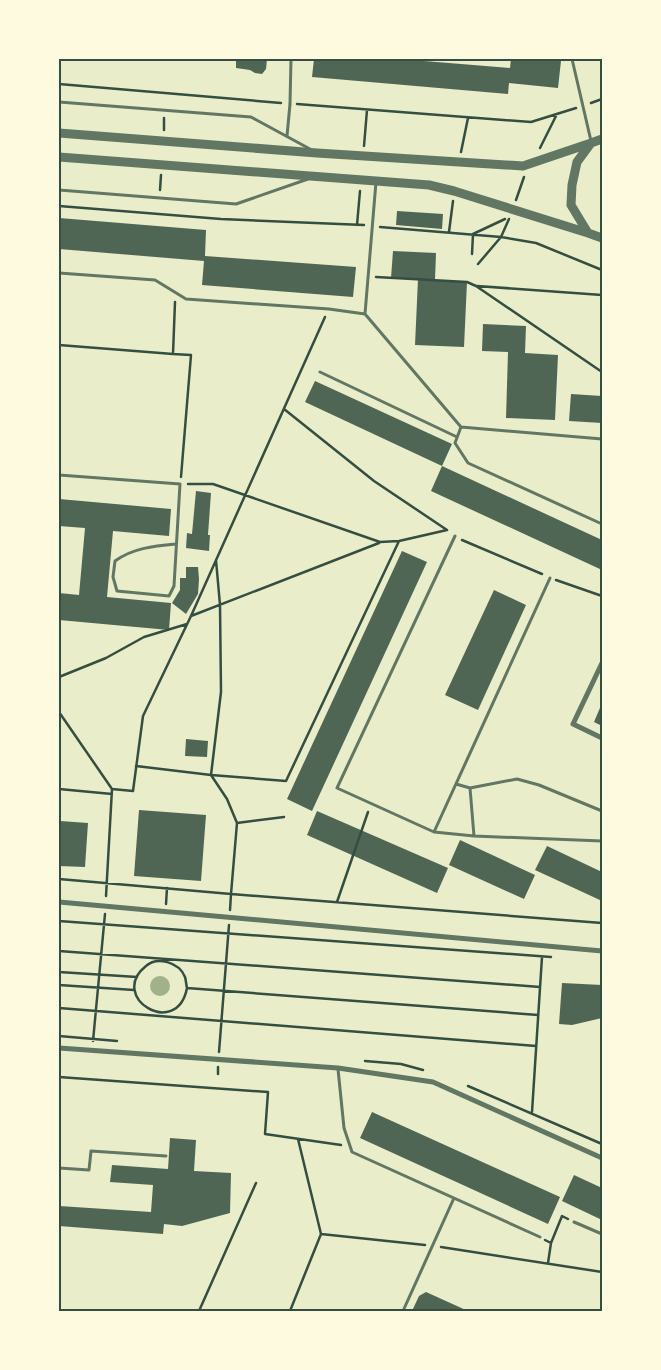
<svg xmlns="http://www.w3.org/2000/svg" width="661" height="1370" viewBox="0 0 661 1370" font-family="'Alegreya Sans',sans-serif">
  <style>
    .water { fill: #a3b18a }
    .building { fill: #4f6655 }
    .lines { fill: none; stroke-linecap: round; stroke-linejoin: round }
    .path { stroke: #344e41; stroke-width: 2.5 }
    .service { stroke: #617663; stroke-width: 3 }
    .minor { stroke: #617663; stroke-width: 5 }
    .tertiary { stroke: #617663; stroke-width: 9 }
    .neatline { fill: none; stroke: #344e41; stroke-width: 2 }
  </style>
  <rect width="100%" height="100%" fill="#e9edc9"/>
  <path class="water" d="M150 986a10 10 0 1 1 20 0a10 10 0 1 1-20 0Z"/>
  <path class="building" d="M 236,59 L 267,59 L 266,69 L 262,74 L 255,73 L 250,70 L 236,68 Z
    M 314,59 L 400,59 L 510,68 L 511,59 L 561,61 L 558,88 L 509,83 L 508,94 L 312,77 Z
    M 397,211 L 443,214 L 442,229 L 396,225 Z
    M 59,218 L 206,230 L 205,256 L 356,267 L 353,297 L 202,285 L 204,261 L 59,249 Z
    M 393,251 L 436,253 L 435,280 L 467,282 L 464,347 L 415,345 L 418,279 L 391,278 Z
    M 483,324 L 526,326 L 525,353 L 558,355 L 555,420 L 506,418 L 508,352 L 482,351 Z
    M 315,381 L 452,444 L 442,466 L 305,402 Z
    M 571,394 L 602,396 L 602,423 L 569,421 Z
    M 442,466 L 602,540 L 602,570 L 431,491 Z
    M 196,491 L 211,493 L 208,535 L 210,535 L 209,551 L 186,548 L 187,533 L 192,534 Z
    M 59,499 L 171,509 L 169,536 L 113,531 L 107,597 L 171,603 L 169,630 L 59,620 L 59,593 L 79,595 L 85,528 L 59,526 Z
    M 402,551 L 427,562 L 312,811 L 287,799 Z
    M 186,567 L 198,567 L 199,579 L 198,594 L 186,614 L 172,603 L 180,590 L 180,578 L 186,578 Z
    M 494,590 L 526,605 L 478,710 L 445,695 Z
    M 602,703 L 602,726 L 594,722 Z
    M 186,739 L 208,741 L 207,757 L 185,756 Z
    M 139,810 L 206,815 L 201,881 L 134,876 Z
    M 317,811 L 448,868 L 437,893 L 307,835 Z
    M 60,821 L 88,823 L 85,867 L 59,866 Z
    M 460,840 L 535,875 L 524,899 L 449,865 Z
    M 547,846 L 602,872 L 602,901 L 535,870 Z
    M 562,983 L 602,985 L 602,1018 L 572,1025 L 559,1024 Z
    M 372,1112 L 560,1197 L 548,1224 L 360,1138 Z
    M 170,1138 L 196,1140 L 194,1171 L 231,1173 L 230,1213 L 182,1226 L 164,1224 L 163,1234 L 59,1226 L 59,1206 L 151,1212 L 153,1185 L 110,1182 L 112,1165 L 168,1169 Z
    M 574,1175 L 602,1188 L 602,1220 L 562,1201 Z
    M 426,1292 L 468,1311 L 412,1311 L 419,1296 Z"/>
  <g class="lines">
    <path class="path" d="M 59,84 L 281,103
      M 591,103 L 602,99
      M 297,104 L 531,122 L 576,108
      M 164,130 L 164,118
      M 364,146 L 367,110
      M 540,148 L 557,114
      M 461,152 L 468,118
      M 160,190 L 161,175
      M 516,200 L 524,177
      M 59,206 L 221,219 L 364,225
      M 357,225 L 360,191
      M 380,227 L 501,237 L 536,243 L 602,270
      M 449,232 L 453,201
      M 472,254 L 473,234 L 505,219
      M 478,264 L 501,237 L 509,219
      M 376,277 L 467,282 L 476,286 L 602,372
      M 477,286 L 602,295
      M 175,302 L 173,354 L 191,355 L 181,477
      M 59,345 L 173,354
      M 284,409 L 374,481 L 447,530
      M 188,484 L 213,484 L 380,542 L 399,541 L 447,530
      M 462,540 L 542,574
      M 216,560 L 220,605 L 221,692 L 211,775 L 227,799 L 237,823 L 231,894 L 602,923
      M 556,580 L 602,596
      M 191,616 L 379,543
      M 59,677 L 106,658 L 144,637 L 187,624
      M 59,712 L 112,789 L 106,896
      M 136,766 L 211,775 L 286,781 L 399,541
      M 59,789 L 112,794
      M 112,789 L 133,791 L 143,716 L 191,616 L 325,317
      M 237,823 L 284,817
      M 59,879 L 231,894 L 230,910
      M 337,902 L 368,812
      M 166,904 L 167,888
      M 59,921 L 551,957
      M 59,951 L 540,987
      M 59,972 L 137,977
      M 59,985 L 134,990
      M 187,988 C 177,1040 107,997 146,966 C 157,956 179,962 185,977 C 186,980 186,984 187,988 L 538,1015
      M 59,1008 L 536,1046
      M 59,1036 L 117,1041
      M 93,1041 L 105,914
      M 219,1052 L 229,925
      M 365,1061 L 401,1064 L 423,1070
      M 218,1074 L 218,1067
      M 59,1077 L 268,1092 L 265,1134 L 341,1145
      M 468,1086 L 602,1144
      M 532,1112 L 542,957
      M 321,1234 L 425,1245
      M 545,1240 L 551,1243 L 562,1216 L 568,1219
      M 441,1247 L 602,1272
      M 548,1263 L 551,1243
      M 199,1311 L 256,1183
      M 290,1311 L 321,1234 L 298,1139"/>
    <path class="service" d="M 572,59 L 591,141
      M 59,102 L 251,117 L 310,149
      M 287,136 L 290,104 L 291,59
      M 59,190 L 236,204 L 308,179
      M 59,273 L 155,280 L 186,299 L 329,309 L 365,314 L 461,427 L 602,439
      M 365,314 L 376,182
      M 320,372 L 457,437
      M 461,427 L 455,443 L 468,463 L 602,524
      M 59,475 L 180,484 L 174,586 L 169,596 L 117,591 L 113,577 L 115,561 C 133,548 154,546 176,544
      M 455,536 L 337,788 L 434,832 L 550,578
      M 456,784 L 470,788 L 517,779 L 539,785 L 602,811
      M 470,788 L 474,836
      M 434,832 L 474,836 L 602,841
      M 338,1069 L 344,1128 L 352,1152 L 540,1237
      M 59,1168 L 89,1170 L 91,1151 L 166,1156
      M 574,1222 L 602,1234
      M 403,1311 L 454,1198"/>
    <path class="minor" d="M 602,663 L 573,724 L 602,738
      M 59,902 L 602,951
      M 59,1048 L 338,1068 L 433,1082 L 602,1158"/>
    <path class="tertiary" d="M 59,133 L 317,153 L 523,166 L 591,143
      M 602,139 L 591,143 L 577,162 L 572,185 L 571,205 L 588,233 L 602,238
      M 59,157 L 429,185 L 454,191 L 588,233"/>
  </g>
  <rect width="661" height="1370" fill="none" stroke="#fefae0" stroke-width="120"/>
  <rect x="60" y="60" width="541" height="1250" class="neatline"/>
</svg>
